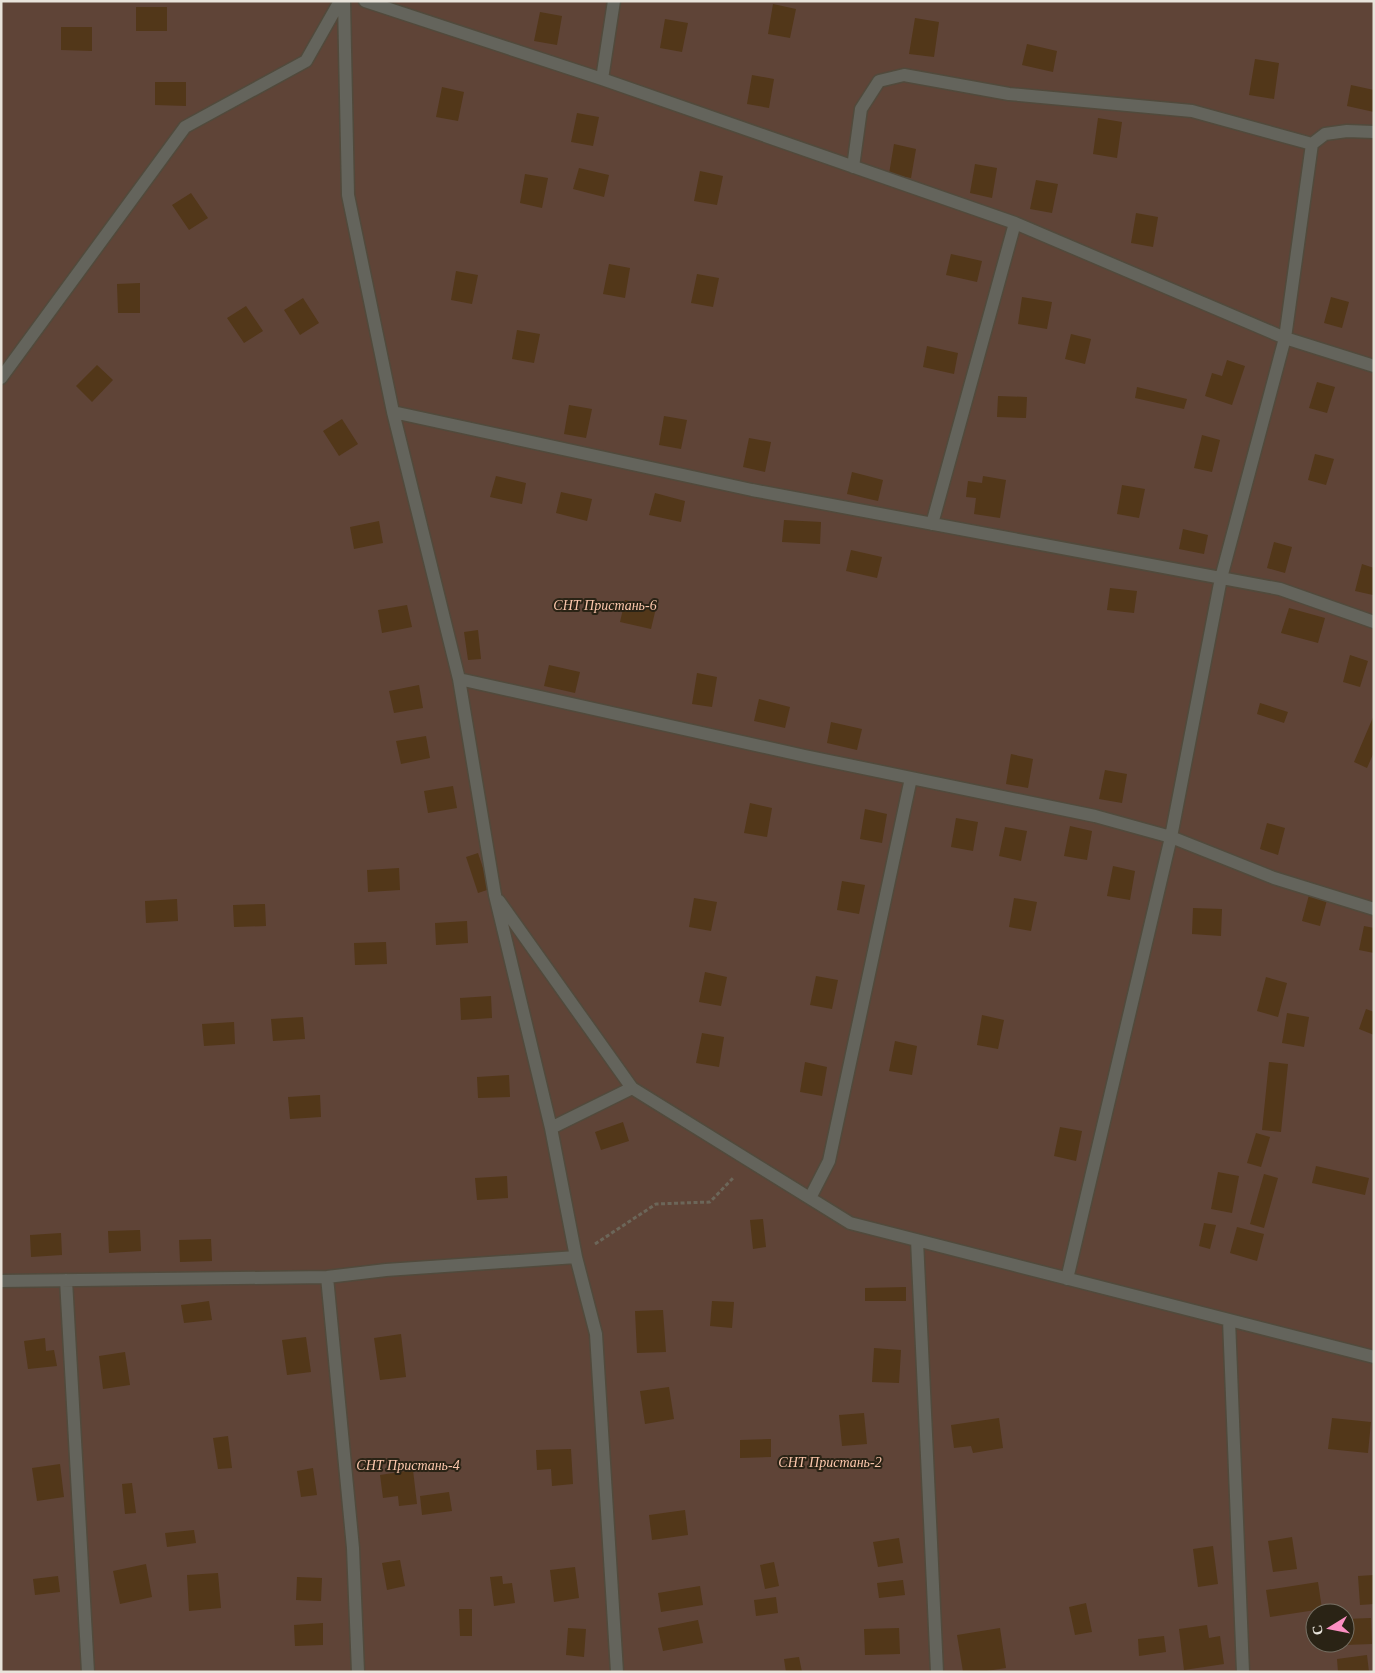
<svg xmlns="http://www.w3.org/2000/svg" width="1375" height="1673" viewBox="0 0 1375 1673" font-family="Georgia,serif">
  <style>
    .green { fill: #5f4437; fill-rule: evenodd }
    .building { fill: #523719 }
    .lines { fill: none; stroke-linecap: round; stroke-linejoin: round }
    .minor-casing { stroke: #514a3c; stroke-width: 15 }
    .path { stroke: #6c6659; stroke-width: 3; stroke-dasharray: 4 2.5; stroke-linecap: butt }
    .minor { stroke: #64645c; stroke-width: 12 }
    .labels { text-anchor: middle; dominant-baseline: central; stroke-width: 4; stroke-linejoin: round; paint-order: stroke }
    .park-label { font-size: 14px; font-style: italic; fill: #fcc7ac; stroke: #2a2315 }
  </style>
  <rect width="100%" height="100%" fill="#342d1e"/>
  <path class="green" d="M 1,1 L 1374,1 L 1374,1672 L 1,1672 ZM 1315,1613 L 1345,1613 L 1345,1643 L 1315,1643 Z"/>
  <path class="building" d="M 773,4 L 796,9 L 790,38 L 768,34 Z
    M 136,7 L 167,7 L 167,31 L 136,31 Z
    M 540,12 L 562,16 L 557,45 L 534,41 Z
    M 915,18 L 939,22 L 934,57 L 909,54 Z
    M 665,19 L 688,23 L 682,52 L 660,48 Z
    M 61,27 L 92,27 L 92,51 L 61,50 Z
    M 1027,44 L 1057,51 L 1053,72 L 1022,65 Z
    M 1255,59 L 1279,63 L 1274,99 L 1249,95 Z
    M 752,75 L 774,79 L 769,108 L 747,104 Z
    M 155,82 L 186,82 L 186,106 L 155,105 Z
    M 1351,85 L 1374,90 L 1374,112 L 1347,106 Z
    M 442,87 L 464,92 L 458,121 L 436,117 Z
    M 577,113 L 599,117 L 593,146 L 571,142 Z
    M 1098,118 L 1122,122 L 1117,158 L 1093,154 Z
    M 894,144 L 916,149 L 911,178 L 889,174 Z
    M 975,164 L 997,168 L 992,198 L 970,193 Z
    M 579,168 L 609,175 L 604,197 L 573,189 Z
    M 700,171 L 723,176 L 717,205 L 694,201 Z
    M 525,174 L 548,178 L 542,208 L 520,203 Z
    M 1036,180 L 1058,184 L 1052,213 L 1030,209 Z
    M 191,193 L 208,218 L 189,230 L 172,205 Z
    M 1136,213 L 1158,217 L 1153,247 L 1131,243 Z
    M 951,254 L 982,261 L 977,282 L 946,275 Z
    M 609,264 L 630,268 L 625,298 L 603,294 Z
    M 456,271 L 478,275 L 472,304 L 451,300 Z
    M 697,274 L 719,278 L 713,307 L 691,303 Z
    M 140,283 L 140,313 L 118,313 L 117,284 Z
    M 1022,297 L 1052,302 L 1047,329 L 1018,324 Z
    M 1331,297 L 1349,302 L 1342,328 L 1324,323 Z
    M 303,298 L 319,323 L 300,335 L 284,310 Z
    M 246,306 L 263,331 L 244,343 L 227,318 Z
    M 517,330 L 540,334 L 534,363 L 512,359 Z
    M 1071,334 L 1091,339 L 1085,364 L 1065,359 Z
    M 927,346 L 958,353 L 954,374 L 923,367 Z
    M 1227,360 L 1245,366 L 1232,405 L 1205,396 L 1212,373 L 1222,376 Z
    M 97,365 L 113,380 L 92,402 L 76,386 Z
    M 1317,382 L 1335,387 L 1327,413 L 1309,408 Z
    M 1137,387 L 1187,399 L 1184,409 L 1135,398 Z
    M 998,396 L 1027,397 L 1026,418 L 997,417 Z
    M 569,405 L 592,409 L 586,438 L 564,434 Z
    M 664,416 L 687,420 L 681,449 L 659,445 Z
    M 342,419 L 358,444 L 339,456 L 323,431 Z
    M 1202,435 L 1220,440 L 1212,472 L 1194,468 Z
    M 749,438 L 771,442 L 765,472 L 743,467 Z
    M 1315,454 L 1334,459 L 1326,485 L 1308,480 Z
    M 852,472 L 883,480 L 878,501 L 847,494 Z
    M 496,476 L 526,483 L 522,504 L 490,497 Z
    M 983,476 L 1006,480 L 1000,518 L 974,514 L 976,498 L 966,497 L 968,481 L 982,483 Z
    M 1122,485 L 1145,489 L 1139,518 L 1117,514 Z
    M 561,492 L 592,499 L 587,521 L 556,513 Z
    M 655,493 L 685,501 L 681,522 L 649,515 Z
    M 784,520 L 821,522 L 820,544 L 782,542 Z
    M 379,521 L 383,543 L 354,549 L 350,527 Z
    M 1183,529 L 1208,535 L 1204,554 L 1179,549 Z
    M 1274,542 L 1292,547 L 1285,573 L 1267,568 Z
    M 851,550 L 882,557 L 877,578 L 846,571 Z
    M 1362,564 L 1374,568 L 1373,595 L 1355,591 Z
    M 1110,588 L 1137,591 L 1134,613 L 1107,610 Z
    M 625,600 L 656,608 L 651,629 L 620,622 Z
    M 407,605 L 412,627 L 382,633 L 378,610 Z
    M 1289,608 L 1325,618 L 1318,643 L 1281,633 Z
    M 478,630 L 481,659 L 468,660 L 464,632 Z
    M 1350,655 L 1368,661 L 1360,687 L 1343,682 Z
    M 549,665 L 580,672 L 575,693 L 544,686 Z
    M 697,673 L 717,677 L 712,707 L 692,704 Z
    M 419,685 L 423,708 L 394,713 L 389,691 Z
    M 759,699 L 790,707 L 785,728 L 754,721 Z
    M 1260,703 L 1288,712 L 1284,723 L 1257,714 Z
    M 1374,715 L 1374,752 L 1367,768 L 1354,762 Z
    M 831,722 L 862,729 L 857,750 L 827,743 Z
    M 426,736 L 430,758 L 401,764 L 396,741 Z
    M 1011,754 L 1033,759 L 1028,788 L 1006,784 Z
    M 1105,770 L 1127,774 L 1122,803 L 1099,799 Z
    M 453,786 L 457,808 L 428,813 L 424,791 Z
    M 750,803 L 772,808 L 767,837 L 744,833 Z
    M 865,809 L 887,814 L 882,843 L 860,839 Z
    M 956,818 L 978,822 L 973,851 L 951,847 Z
    M 1267,823 L 1285,828 L 1278,855 L 1260,849 Z
    M 1070,826 L 1092,831 L 1087,860 L 1064,856 Z
    M 1005,827 L 1027,831 L 1021,861 L 999,856 Z
    M 478,853 L 490,889 L 478,893 L 466,857 Z
    M 1113,866 L 1135,871 L 1130,900 L 1107,896 Z
    M 399,868 L 400,890 L 368,892 L 367,870 Z
    M 842,881 L 865,885 L 859,914 L 837,910 Z
    M 1309,895 L 1327,900 L 1320,926 L 1302,921 Z
    M 694,898 L 717,902 L 711,931 L 689,927 Z
    M 1014,898 L 1037,902 L 1031,931 L 1009,927 Z
    M 177,899 L 178,921 L 146,923 L 145,901 Z
    M 265,904 L 266,926 L 234,927 L 233,905 Z
    M 1193,908 L 1222,909 L 1221,936 L 1192,934 Z
    M 467,921 L 468,943 L 436,945 L 435,923 Z
    M 1364,926 L 1374,928 L 1374,953 L 1359,950 Z
    M 386,942 L 387,964 L 355,965 L 354,943 Z
    M 705,972 L 727,977 L 721,1006 L 699,1002 Z
    M 816,976 L 838,980 L 832,1009 L 810,1005 Z
    M 1266,977 L 1287,983 L 1278,1017 L 1257,1011 Z
    M 491,996 L 492,1018 L 461,1020 L 460,998 Z
    M 1366,1009 L 1374,1012 L 1374,1035 L 1359,1029 Z
    M 1287,1013 L 1309,1017 L 1304,1047 L 1282,1043 Z
    M 982,1015 L 1004,1020 L 998,1049 L 977,1045 Z
    M 303,1017 L 305,1039 L 273,1041 L 271,1019 Z
    M 234,1022 L 235,1044 L 204,1046 L 202,1024 Z
    M 702,1033 L 724,1037 L 719,1067 L 696,1063 Z
    M 895,1041 L 917,1046 L 912,1075 L 889,1071 Z
    M 805,1062 L 827,1067 L 822,1096 L 800,1092 Z
    M 1269,1062 L 1288,1064 L 1281,1132 L 1262,1130 Z
    M 509,1075 L 510,1097 L 478,1098 L 477,1077 Z
    M 320,1095 L 321,1117 L 290,1119 L 288,1097 Z
    M 623,1122 L 629,1141 L 601,1150 L 595,1132 Z
    M 1060,1127 L 1082,1131 L 1076,1161 L 1054,1156 Z
    M 1256,1133 L 1270,1137 L 1261,1167 L 1247,1163 Z
    M 1316,1166 L 1369,1178 L 1365,1195 L 1312,1183 Z
    M 1218,1172 L 1239,1176 L 1232,1213 L 1211,1209 Z
    M 1264,1174 L 1278,1178 L 1264,1228 L 1250,1224 Z
    M 507,1176 L 508,1198 L 477,1200 L 475,1178 Z
    M 763,1219 L 766,1247 L 753,1249 L 750,1220 Z
    M 1204,1223 L 1216,1225 L 1210,1249 L 1199,1246 Z
    M 1237,1227 L 1264,1234 L 1257,1261 L 1230,1253 Z
    M 140,1230 L 141,1251 L 109,1253 L 108,1231 Z
    M 61,1233 L 62,1255 L 31,1257 L 30,1235 Z
    M 211,1239 L 212,1261 L 180,1262 L 179,1240 Z
    M 906,1287 L 906,1301 L 865,1301 L 865,1288 Z
    M 209,1301 L 212,1320 L 184,1323 L 181,1305 Z
    M 712,1301 L 734,1302 L 732,1328 L 710,1326 Z
    M 663,1310 L 666,1352 L 637,1353 L 635,1311 Z
    M 401,1334 L 406,1377 L 380,1380 L 374,1338 Z
    M 306,1337 L 311,1372 L 287,1375 L 282,1340 Z
    M 45,1338 L 46,1351 L 54,1350 L 57,1366 L 28,1369 L 24,1341 Z
    M 874,1348 L 901,1350 L 899,1383 L 872,1382 Z
    M 125,1352 L 130,1385 L 103,1389 L 99,1356 Z
    M 669,1387 L 674,1419 L 645,1424 L 640,1391 Z
    M 864,1413 L 867,1444 L 842,1446 L 839,1415 Z
    M 999,1418 L 1003,1448 L 973,1453 L 971,1446 L 954,1448 L 951,1425 Z
    M 1332,1418 L 1371,1422 L 1368,1453 L 1328,1449 Z
    M 228,1436 L 232,1468 L 218,1469 L 213,1438 Z
    M 771,1439 L 771,1457 L 740,1458 L 740,1440 Z
    M 571,1449 L 573,1484 L 552,1486 L 551,1469 L 537,1470 L 536,1450 Z
    M 60,1464 L 64,1497 L 37,1501 L 32,1468 Z
    M 313,1468 L 317,1495 L 301,1497 L 297,1471 Z
    M 413,1470 L 417,1504 L 399,1506 L 398,1496 L 383,1498 L 380,1475 Z
    M 132,1483 L 136,1513 L 125,1514 L 122,1484 Z
    M 449,1492 L 452,1511 L 422,1515 L 420,1496 Z
    M 685,1510 L 688,1535 L 652,1540 L 649,1515 Z
    M 194,1530 L 196,1543 L 167,1547 L 165,1533 Z
    M 1292,1537 L 1297,1569 L 1273,1572 L 1268,1541 Z
    M 899,1538 L 903,1563 L 878,1567 L 873,1542 Z
    M 1213,1546 L 1218,1584 L 1198,1587 L 1193,1549 Z
    M 400,1560 L 405,1586 L 387,1590 L 382,1563 Z
    M 774,1562 L 779,1586 L 765,1589 L 760,1565 Z
    M 146,1564 L 152,1597 L 120,1604 L 113,1571 Z
    M 575,1567 L 579,1598 L 554,1602 L 550,1570 Z
    M 218,1573 L 221,1608 L 189,1611 L 187,1575 Z
    M 1374,1575 L 1374,1604 L 1360,1605 L 1358,1576 Z
    M 58,1576 L 60,1592 L 35,1595 L 33,1579 Z
    M 502,1576 L 503,1584 L 512,1583 L 515,1603 L 494,1606 L 490,1577 Z
    M 297,1577 L 322,1578 L 321,1601 L 296,1600 Z
    M 903,1580 L 905,1595 L 879,1598 L 877,1583 Z
    M 1318,1582 L 1322,1609 L 1270,1617 L 1266,1590 Z
    M 700,1586 L 703,1605 L 661,1612 L 658,1593 Z
    M 776,1597 L 778,1613 L 756,1616 L 754,1600 Z
    M 1086,1603 L 1092,1632 L 1075,1635 L 1069,1607 Z
    M 459,1609 L 472,1609 L 472,1636 L 460,1636 Z
    M 1371,1618 L 1372,1644 L 1345,1645 L 1345,1619 Z
    M 698,1620 L 703,1643 L 663,1651 L 658,1628 Z
    M 323,1623 L 323,1645 L 295,1646 L 294,1625 Z
    M 1207,1625 L 1209,1638 L 1220,1636 L 1224,1664 L 1184,1670 L 1179,1629 Z
    M 568,1628 L 586,1629 L 584,1657 L 566,1655 Z
    M 899,1628 L 900,1654 L 865,1655 L 864,1629 Z
    M 1000,1628 L 1006,1668 L 980,1672 L 963,1672 L 957,1635 Z
    M 1164,1636 L 1166,1652 L 1139,1656 L 1138,1639 Z
    M 1367,1655 L 1369,1672 L 1338,1672 L 1337,1659 Z
    M 799,1657 L 802,1672 L 786,1672 L 784,1659 Z"/>
  <g class="lines">
    <g class="minor-casing">
      <path id="minor" d="M 365,1 L 602,79 L 1015,223 L 1285,338 L 1374,366
        M 602,79 L 614,1
        M 853,167 L 861,109 L 879,81 L 904,75 L 1009,94 L 1192,111 L 1312,144
        M 1,378 L 185,127 L 306,61 L 340,1
        M 393,412 L 752,490 L 1280,589 L 1374,622
        M 932,524 L 1015,223
        M 459,679 L 805,756 L 1095,816 L 1171,837 L 1274,878 L 1374,909
        M 499,901 L 632,1088 L 850,1223 L 1374,1357
        M 551,1128 L 632,1088
        M 810,1198 L 829,1161 L 911,778
        M 917,1240 L 937,1672
        M 576,1257 L 596,1334 L 617,1672
        M 327,1277 L 353,1548 L 358,1672
        M 1067,1279 L 1171,837 L 1221,578 L 1285,338 L 1312,144 L 1325,134 L 1347,131 L 1374,132
        M 66,1280 L 88,1672
        M 1,1281 L 327,1277 L 386,1270 L 576,1257 L 551,1128 L 495,895 L 459,679 L 393,412 L 348,195 L 344,1
        M 1229,1320 L 1243,1672"/>
    </g>
    <path class="path" d="M 595,1244 L 656,1204 L 710,1202 L 734,1177"/>
    <use href="#minor" class="minor"/>
  </g>
  <g class="labels">
    <g class="park-label">
      <text x="605" y="605">СНТ Пристань-6</text>
      <text x="830" y="1462">СНТ Пристань-2</text>
      <text x="408" y="1465">СНТ Пристань-4</text>
    </g>
  </g>
  <rect width="1375" height="1673" fill="none" stroke="#e8e4db" stroke-width="5"/>
  <g transform="translate(1330 1628) rotate(260)"><circle r="24" fill="#2a2315" stroke="#767064"/>
  <path d="M0-4L9 19L0 12L-9 19Z" fill="#fc8fc2"/>
  <text y="-8" font-size="14" font-weight="bold" text-anchor="middle" fill="#e8e4db">С</text>
  </g>
</svg>
